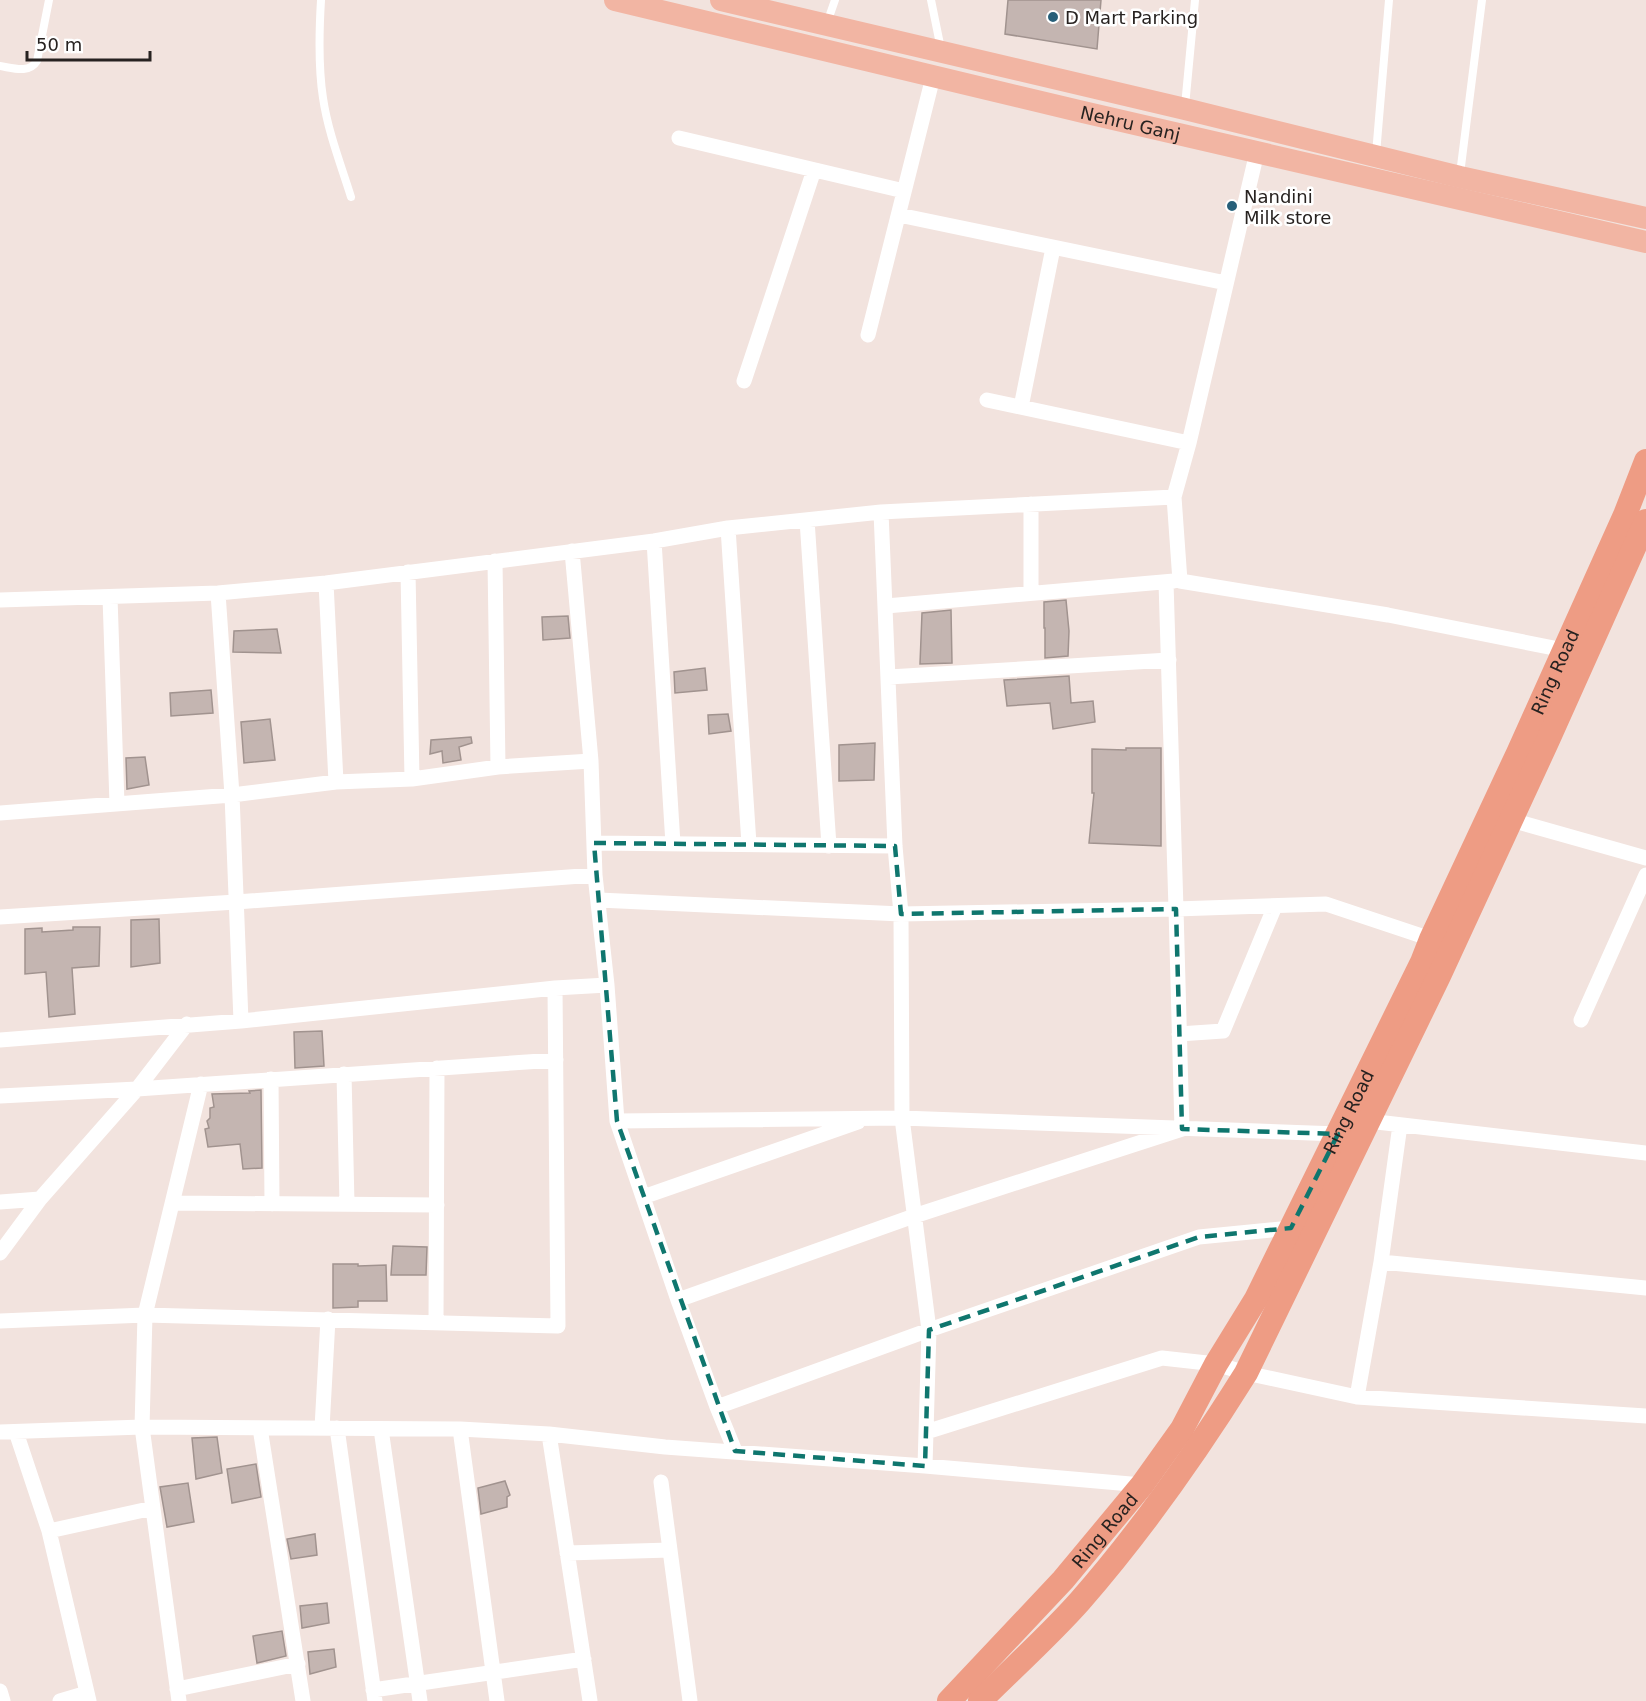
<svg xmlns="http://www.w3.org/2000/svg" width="1646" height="1701" viewBox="0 0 1646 1701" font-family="'DejaVu Sans',sans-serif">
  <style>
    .building { fill: #c4b5b1; stroke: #a1938f; stroke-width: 1.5 }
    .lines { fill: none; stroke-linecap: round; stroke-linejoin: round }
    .service { stroke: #fff; stroke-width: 8 }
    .minor { stroke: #fff; stroke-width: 15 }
    .primary { stroke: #f2b5a3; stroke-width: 22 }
    .trunk { stroke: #ee9c84; stroke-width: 24 }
    .marked { fill: none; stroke: #0f766e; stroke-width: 4.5; stroke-dasharray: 12 8; stroke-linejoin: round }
    .poi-dot { fill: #275f79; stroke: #fff; stroke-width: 2 }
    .labels { text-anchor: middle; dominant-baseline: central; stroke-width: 5; stroke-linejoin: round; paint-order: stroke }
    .poi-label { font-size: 18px; fill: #272220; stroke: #fff; text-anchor: start }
    .street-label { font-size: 18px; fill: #272220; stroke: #fff }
  </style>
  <rect width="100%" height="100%" fill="#f2e3de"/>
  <path class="building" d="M 1008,0 L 1101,0 L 1097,49 L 1005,34 Z
    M 1066,600 L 1069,631 L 1068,656 L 1045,658 L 1045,628 L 1044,628 L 1044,602 Z
    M 951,610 L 952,663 L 920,664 L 922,613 Z
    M 568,616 L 570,638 L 543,640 L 542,617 Z
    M 277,629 L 281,653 L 233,652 L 234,631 Z
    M 705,668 L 707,690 L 675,693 L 674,672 Z
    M 1069,676 L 1071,703 L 1093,701 L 1095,722 L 1053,729 L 1050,703 L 1007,706 L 1004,680 Z
    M 211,690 L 213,713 L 171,716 L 170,693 Z
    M 728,714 L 731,731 L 709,734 L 708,715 Z
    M 270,719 L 275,760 L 244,763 L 241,722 Z
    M 471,737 L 472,743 L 459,747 L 461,760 L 443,763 L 442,751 L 430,754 L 431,740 Z
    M 875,743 L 874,780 L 839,781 L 839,745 Z
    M 1126,748 L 1161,748 L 1161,846 L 1089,843 L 1094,793 L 1092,793 L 1092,749 L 1126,750 Z
    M 145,757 L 149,785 L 127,789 L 126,758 Z
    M 159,919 L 160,963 L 131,967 L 131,920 Z
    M 73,927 L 100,927 L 99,966 L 72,968 L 75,1014 L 49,1017 L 46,972 L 25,974 L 25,929 L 42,928 L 42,932 L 73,930 Z
    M 322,1031 L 324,1066 L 295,1068 L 294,1032 Z
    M 261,1090 L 262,1168 L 243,1169 L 240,1144 L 208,1147 L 205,1129 L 209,1128 L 207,1121 L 210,1118 L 210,1108 L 214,1107 L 212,1094 L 250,1093 L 249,1091 Z
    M 393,1246 L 427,1247 L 426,1275 L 391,1275 Z
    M 333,1264 L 358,1264 L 358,1266 L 386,1265 L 387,1301 L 358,1301 L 358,1307 L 333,1308 Z
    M 217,1437 L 222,1473 L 196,1479 L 192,1438 Z
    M 256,1464 L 261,1497 L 232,1503 L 227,1469 Z
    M 505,1481 L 510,1495 L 507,1497 L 507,1507 L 481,1514 L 478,1488 Z
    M 188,1483 L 194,1522 L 167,1527 L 160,1487 Z
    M 315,1534 L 317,1555 L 291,1559 L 287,1539 Z
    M 327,1603 L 329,1623 L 302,1628 L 300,1606 Z
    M 282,1631 L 286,1656 L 257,1663 L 253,1636 Z
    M 334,1649 L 336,1667 L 310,1674 L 308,1652 Z"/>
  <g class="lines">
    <path class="service" d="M 321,0 C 319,33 318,66 323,98 C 328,132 341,165 351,197
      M 931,0 L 941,49
      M 827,23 L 835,0
      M 0,66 C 13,68 29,74 37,61 L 49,0
      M 1185,106 L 1195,0
      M 1376,154 L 1389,0
      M 1460,174 L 1482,0"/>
    <path class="minor" d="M 679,138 L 904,191
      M 899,215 L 1226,283
      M 868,335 L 933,77
      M 744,381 L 814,170
      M 987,400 L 1189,443 L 1257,152
      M 1021,407 L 1053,248
      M 1174,497 L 1189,443
      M 881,512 L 895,846 L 901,914 L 902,1118 L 929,1330 L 925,1466
      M 807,520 L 829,846
      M 728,528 L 749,844
      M 654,541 L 673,844
      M 572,551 L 591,761 L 595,875 L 607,985 L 617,1121 L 678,1300 L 717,1407 L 735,1451
      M 495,561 L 498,767
      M 408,572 L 412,779
      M 1166,582 L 1176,909 L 1326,904 L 1431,939
      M 326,583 L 336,782
      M 218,593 L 232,795 L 241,1021
      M 1031,593 L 1031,504
      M 110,597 L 117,804
      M 0,600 L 218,593 L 326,583 L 654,541 L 728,528 L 881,512 L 1174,497 L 1180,581 L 1388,615 L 1564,650
      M 886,606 L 1174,581
      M 889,677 L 1169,660
      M 0,813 L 232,795 L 336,782 L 412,779 L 498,767 L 591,761
      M 1511,820 L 1646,858
      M 594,843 L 895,846
      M 599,900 L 901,914 L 1176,909 L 1182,1129 L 914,1216 L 678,1300
      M 0,917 L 236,902 L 595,875
      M 1581,1020 L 1646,875
      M 1179,1034 L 1223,1031 L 1275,906
      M 0,1040 L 241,1021 L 555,988 L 607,985
      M 344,1074 L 347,1204
      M 271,1079 L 272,1204
      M 0,1096 L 137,1089 L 556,1060
      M 617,1121 L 902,1118 L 1338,1134
      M 1368,1121 L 1646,1153
      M 1400,1125 L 1381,1262 L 1646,1288
      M 643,1197 L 858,1122
      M 0,1202 L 40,1199
      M 172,1203 L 437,1205
      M 0,1253 L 40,1199 L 137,1089 L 187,1024
      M 0,1321 L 145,1315 L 558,1326 L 555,988
      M 436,1322 L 437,1068
      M 1357,1397 L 1381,1262
      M 717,1407 L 929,1330 L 1199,1237 L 1291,1228
      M 260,1428 L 303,1701
      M 322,1428 L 328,1319
      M 337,1428 L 375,1701
      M 381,1429 L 420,1701
      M 460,1429 L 497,1701
      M 0,1432 L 142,1427 L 460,1429 L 549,1434 L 665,1447 L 925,1466 L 1142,1485
      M 16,1432 L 49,1531 L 89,1701
      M 926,1432 L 1162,1358 L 1216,1364 L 1246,1373 L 1357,1397 L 1646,1416
      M 549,1434 L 590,1701
      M 661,1482 L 690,1701
      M 49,1531 L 153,1508
      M 567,1553 L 670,1550
      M 177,1689 L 298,1664
      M 373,1690 L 584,1659
      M 0,1691 L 3,1701
      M 60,1701 L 87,1693
      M 179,1701 L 142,1427 L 145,1315 L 201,1084"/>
    <g class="primary">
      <path id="s1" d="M 615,0 L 1083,112 L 1646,242"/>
      <path d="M 721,0 L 1185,109 L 1460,177 L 1646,218"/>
    </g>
    <g class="trunk">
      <path id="s2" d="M 949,1701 L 1063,1580 L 1142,1485 L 1182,1429 L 1216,1364 L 1256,1299 L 1422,962 L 1431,939 L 1518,753 L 1625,515 L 1646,461"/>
      <path d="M 980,1701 C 1013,1668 1049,1636 1080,1601 C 1142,1530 1196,1453 1246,1373 L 1439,976 L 1548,740 L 1646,521"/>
    </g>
  </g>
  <path class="marked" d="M 594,843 L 895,846 L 901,914 L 1176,909 L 1182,1129 L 1338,1134 L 1291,1228 L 1199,1237 L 929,1330 L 925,1466 L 735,1451 L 617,1121 Z"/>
  <g class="poi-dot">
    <circle cx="1053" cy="17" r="6"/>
    <circle cx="1232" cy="206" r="6"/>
  </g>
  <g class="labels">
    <g class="poi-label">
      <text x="1065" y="17">D Mart Parking</text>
      <text x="1244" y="196">Nandini<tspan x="1244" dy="21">Milk store</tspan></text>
    </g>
    <g class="street-label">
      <text stroke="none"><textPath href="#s1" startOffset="530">Nehru Ganj</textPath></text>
      <text stroke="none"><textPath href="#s2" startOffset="1203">Ring Road</textPath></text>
      <text stroke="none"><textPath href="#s2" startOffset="717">Ring Road</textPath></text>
      <text stroke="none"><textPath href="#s2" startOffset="231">Ring Road</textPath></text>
    </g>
  </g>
  <path d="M27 51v9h123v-9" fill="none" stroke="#272220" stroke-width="3"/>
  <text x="36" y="51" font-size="18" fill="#272220" stroke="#ffffff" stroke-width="4.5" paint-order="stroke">50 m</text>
</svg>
